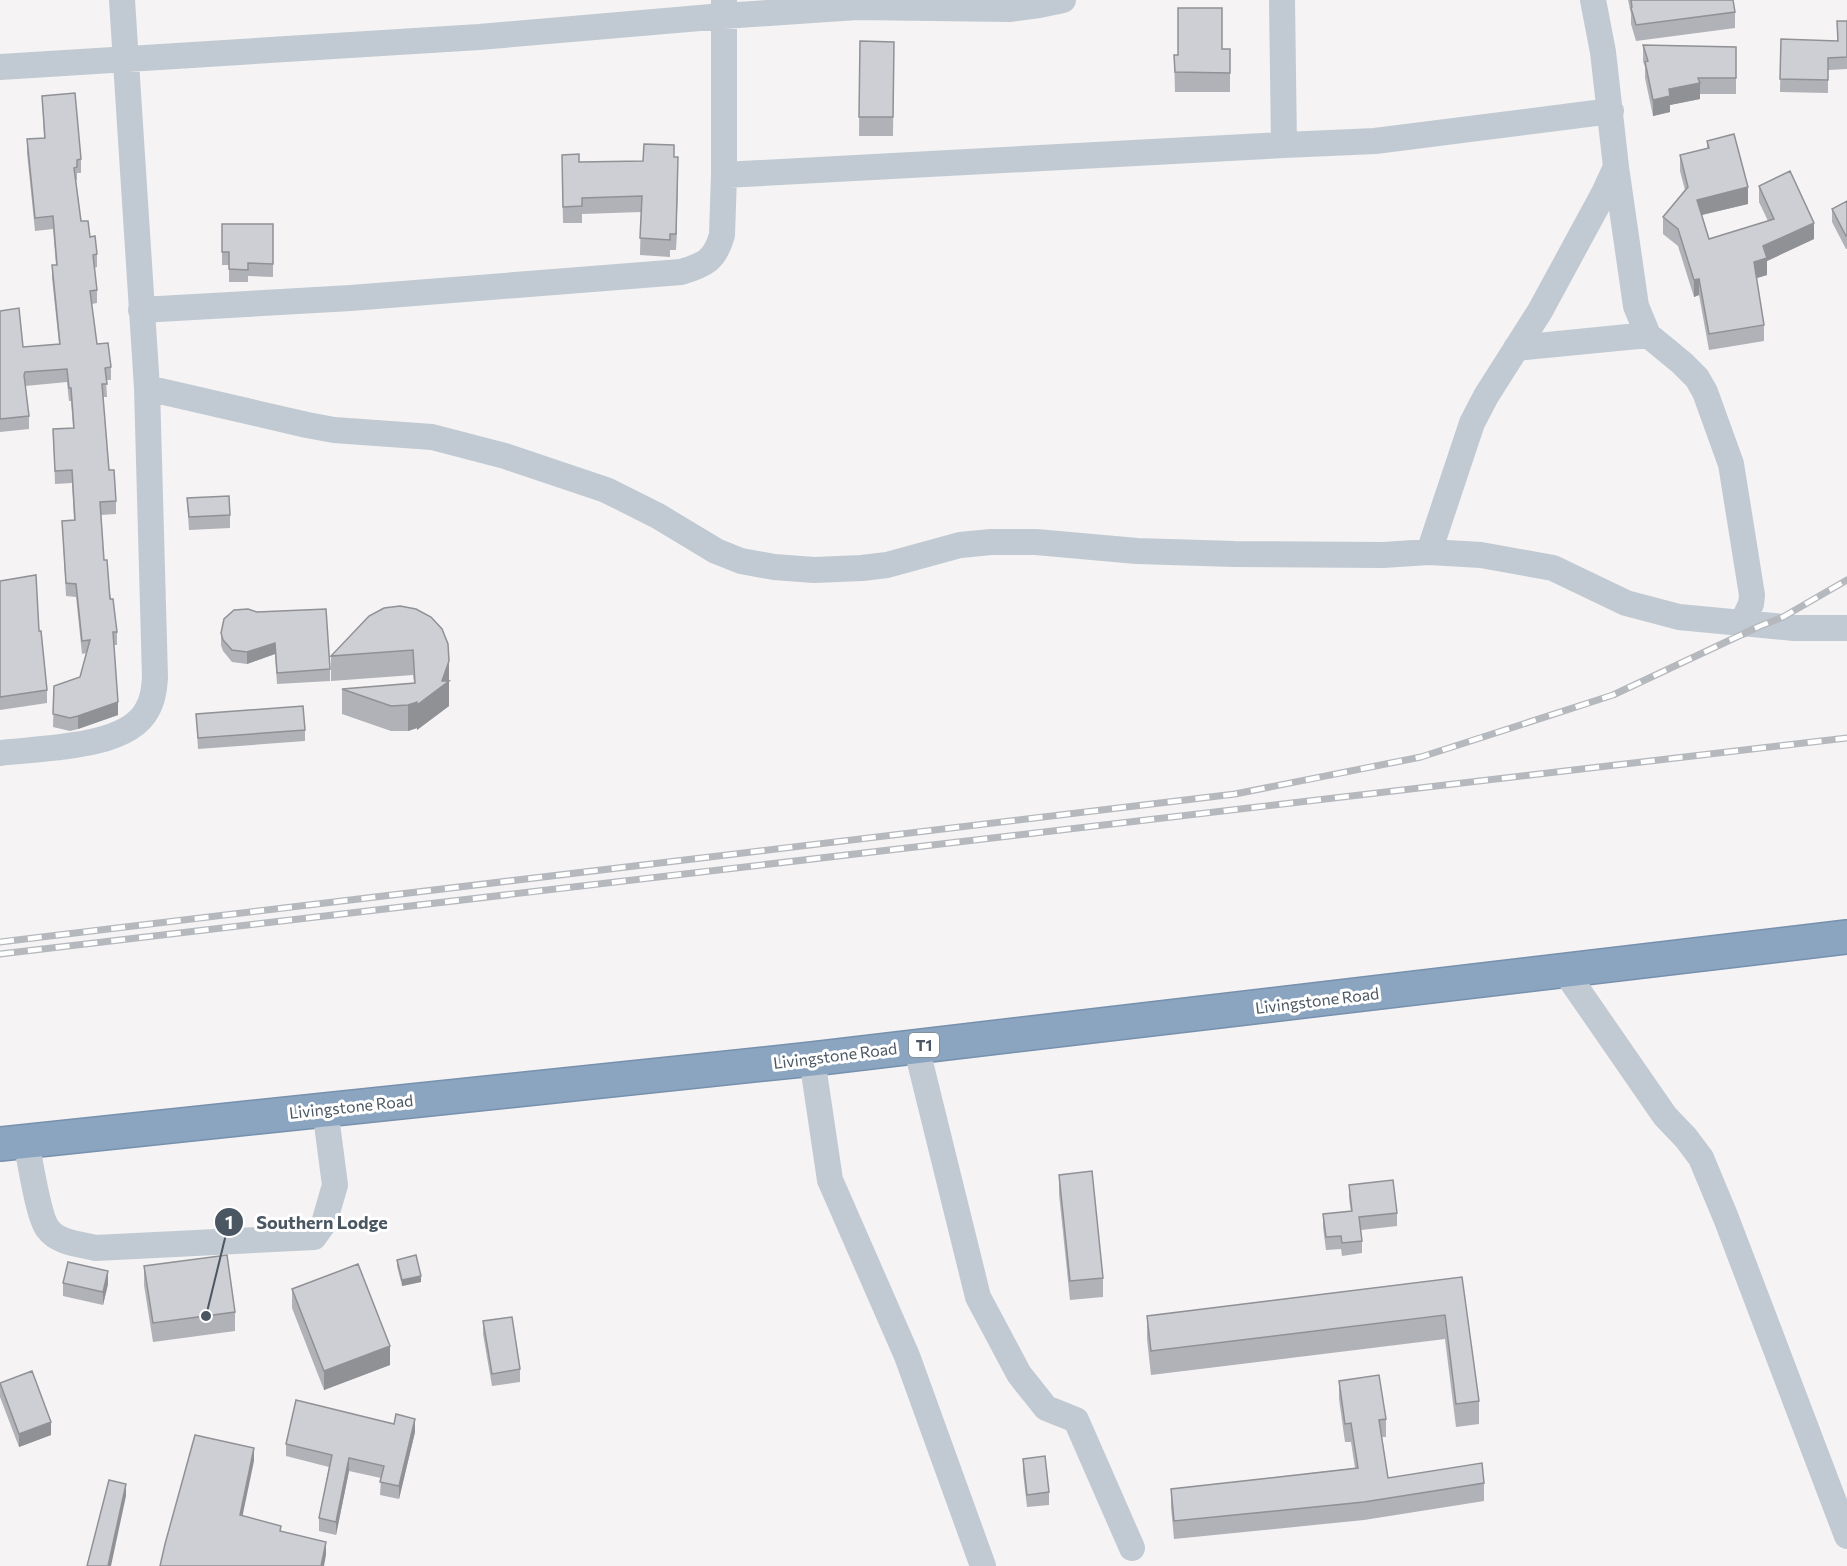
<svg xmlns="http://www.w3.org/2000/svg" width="1847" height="1566" viewBox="0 0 1847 1566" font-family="Commissioner,sans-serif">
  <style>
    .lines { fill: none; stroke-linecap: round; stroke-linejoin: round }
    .highway-casing { stroke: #7690ad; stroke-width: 36 }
    .minor { stroke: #c1cad2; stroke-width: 26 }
    .highway { stroke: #8ba5c1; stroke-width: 33 }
    .rail-casing { stroke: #b5b8bd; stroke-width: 7 }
    .rail { stroke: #fff; stroke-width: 4.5; stroke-dasharray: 14; stroke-linecap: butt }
    .wall { fill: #b0b2b7 }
    .shaded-wall { fill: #909195 }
    .building { fill: #cdcfd5; stroke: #909195; stroke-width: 1.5 }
    .labels { text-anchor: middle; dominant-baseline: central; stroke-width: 6; stroke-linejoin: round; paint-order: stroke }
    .shield { fill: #fff; stroke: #808990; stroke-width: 1.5 }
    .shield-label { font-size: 15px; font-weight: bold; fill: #4a5661 }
    .street-label { font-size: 16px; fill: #4a5661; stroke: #fff }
    .leader { fill: none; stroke: #4a5661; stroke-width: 2 }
    .callout-dot { fill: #4a5661; stroke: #fff; stroke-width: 2 }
    .mark-label { font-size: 18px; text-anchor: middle; font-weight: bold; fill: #fff }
    .callout-label { font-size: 18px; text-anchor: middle; font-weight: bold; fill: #4a5661; stroke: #fff; stroke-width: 6; stroke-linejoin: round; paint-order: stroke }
  </style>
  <rect width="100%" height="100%" fill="#f5f3f3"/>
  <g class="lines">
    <g class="highway-casing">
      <path id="highway" d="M 0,1144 L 812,1059 L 1847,937"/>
    </g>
    <path class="minor" d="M 0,67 L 479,37 L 723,16 L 857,7 L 1009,9 L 1039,5 L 1063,0
      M 1284,145 L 1375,141 L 1611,111
      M 1616,167 L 1636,306 L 1648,335 L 1682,363 L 1697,378 L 1705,392 L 1731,464 L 1752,595 L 1751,604 L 1741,625
      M 724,175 L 724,0
      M 141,310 L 351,298 L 681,272 C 705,265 715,260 722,235 L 724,175 L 1284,145 L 1282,0
      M 1516,348 L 1648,335
      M 147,388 L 307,425 L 334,430 L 432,437 L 505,456 L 606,490 L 658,516 L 716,551 L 741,561 L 774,567 L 814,570 L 862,568 L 887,565 L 960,545 L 991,542 L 1036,542 L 1137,551 L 1234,554 L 1383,555 L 1429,552 L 1481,555 L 1553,568 L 1626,603 L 1679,617 L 1794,628 L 1847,628
      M 1429,552 L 1472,423 L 1486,396 L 1540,311 L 1604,193 L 1616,167 L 1603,52 L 1593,0
      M 0,753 C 39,748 127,749 147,710 C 153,700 154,689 155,678 L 147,388 L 122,0
      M 1564,970 L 1665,1116 L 1686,1138 L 1701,1158 L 1726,1218 L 1847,1536
      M 916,1046 L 978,1297 L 1019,1374 L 1046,1408 L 1076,1420 L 1132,1548
      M 812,1059 L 830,1180 L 907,1356 L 983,1566
      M 26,1141 C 30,1159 38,1217 48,1229 C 58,1243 80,1244 95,1248 L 314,1237 L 324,1223 L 335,1185 L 325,1109"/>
    <use href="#highway" class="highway"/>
    <g class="rail-casing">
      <path id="rail" d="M 0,942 L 1235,794 L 1421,757 L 1613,695 L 1760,626 L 1783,617 L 1847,580
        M 0,954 L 1847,738"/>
    </g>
    <use href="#rail" class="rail"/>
  </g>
  <path class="wall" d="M 1628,0 L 1733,0 L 1735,12 L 1735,28 L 1636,41 L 1631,24 L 1631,14 Z
    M 1837,21 L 1847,21 L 1847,69 L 1828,70 L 1828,93 L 1780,92 L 1781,39 L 1838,41 Z
    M 860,41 L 894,42 L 893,136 L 859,136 Z
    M 1643,45 L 1736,47 L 1736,94 L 1700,94 L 1700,99 L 1670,105 L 1670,112 L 1653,116 L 1645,78 L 1645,67 L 1643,61 Z
    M 1222,49 L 1230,49 L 1230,92 L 1175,92 L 1174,55 Z
    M 42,96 L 81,159 L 81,173 L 77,173 L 77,180 L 76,180 L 81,221 L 90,237 L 97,254 L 97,267 L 94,268 L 97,290 L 97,303 L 92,304 L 97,344 L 111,367 L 111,380 L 106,380 L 107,397 L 103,397 L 109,470 L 116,501 L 116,514 L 101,515 L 104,560 L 117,632 L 117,645 L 114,645 L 118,715 L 78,729 L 70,731 L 53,727 L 54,686 L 80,677 L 86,653 L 82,654 L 76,597 L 66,596 L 62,521 L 74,520 L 72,483 L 55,484 L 53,429 L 73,428 L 71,401 L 69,401 L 67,382 L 25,386 L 29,416 L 29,429 L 0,432 L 0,311 L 23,347 L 59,344 L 52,278 L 52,265 L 56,265 L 53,229 L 35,231 L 27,153 L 27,139 L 44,138 Z
    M 1707,141 L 1748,204 L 1702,215 L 1709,239 L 1768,221 L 1759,202 L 1759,186 L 1814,239 L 1767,261 L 1767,275 L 1756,278 L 1764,325 L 1764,341 L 1709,350 L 1699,295 L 1694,297 L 1678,246 L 1663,234 L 1663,217 L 1685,190 L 1680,171 L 1680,155 L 1707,148 Z
    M 674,157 L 678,174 L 676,250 L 670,250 L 670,257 L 640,255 L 641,212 L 582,214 L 582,223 L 563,223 L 562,171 L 579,162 L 643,161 Z
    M 1847,201 L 1847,249 L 1846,249 L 1832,222 L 1832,209 Z
    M 222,224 L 273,224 L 273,277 L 248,276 L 248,282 L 229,282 L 229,265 L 222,265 Z
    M 187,498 L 230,515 L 230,528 L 189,530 Z
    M 0,581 L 39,631 L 47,690 L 47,703 L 0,710 Z
    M 384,608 L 449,686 L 449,706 L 417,730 L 417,728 L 408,731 L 391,731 L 342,714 L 342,689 L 414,683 L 413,675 L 331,681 L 331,656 Z
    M 224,619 L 330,669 L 330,681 L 277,684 L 275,654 L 247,664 L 232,662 L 223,651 L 221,645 L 221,633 Z
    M 196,714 L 305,730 L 305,741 L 198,749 Z
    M 1059,1175 L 1103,1278 L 1103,1297 L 1070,1300 L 1059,1194 Z
    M 1349,1185 L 1397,1213 L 1397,1226 L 1361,1230 L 1362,1241 L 1362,1253 L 1342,1256 L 1341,1249 L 1326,1250 L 1323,1227 L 1323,1214 L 1351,1212 L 1349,1198 Z
    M 397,1260 L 421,1282 L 402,1286 L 397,1266 Z
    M 144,1266 L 235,1312 L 235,1331 L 153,1342 L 144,1285 Z
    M 1462,1277 L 1479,1401 L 1479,1424 L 1456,1427 L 1445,1339 L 1151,1375 L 1147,1339 L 1147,1316 Z
    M 63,1283 L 108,1284 L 103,1305 L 63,1296 Z
    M 292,1289 L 390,1365 L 324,1390 L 292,1308 Z
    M 483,1321 L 520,1369 L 520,1382 L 492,1386 L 483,1334 Z
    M 1339,1381 L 1386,1419 L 1386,1437 L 1382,1437 L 1388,1478 L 1484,1483 L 1484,1501 L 1364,1520 L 1174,1539 L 1171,1507 L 1171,1489 L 1355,1468 L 1351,1442 L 1345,1442 L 1339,1399 Z
    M 0,1383 L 51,1435 L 19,1447 L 0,1397 Z
    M 415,1432 L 399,1499 L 380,1495 L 381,1478 L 349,1471 L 336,1535 L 319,1531 L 319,1518 L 329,1467 L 286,1456 L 286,1444 Z
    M 1023,1459 L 1049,1492 L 1049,1505 L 1027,1507 L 1023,1472 Z"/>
  <path class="shaded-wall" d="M 1700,83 L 1700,99 L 1670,105 L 1670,112 L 1653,116 L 1653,100 L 1669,89 Z
    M 678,157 L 678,174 L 676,250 L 676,234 Z
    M 1748,187 L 1748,204 L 1697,216 L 1697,200 Z
    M 1814,223 L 1814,239 L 1767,261 L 1767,275 L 1754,279 L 1754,262 L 1763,246 Z
    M 1699,279 L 1699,295 L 1694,297 L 1694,280 Z
    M 275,643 L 275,654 L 247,664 L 247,652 Z
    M 449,661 L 449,706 L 417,730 L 417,705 L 442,681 Z
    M 118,702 L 118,715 L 78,729 L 78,716 Z
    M 417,702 L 417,728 L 408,731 L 408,705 Z
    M 108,1271 L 108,1284 L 103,1305 L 103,1292 Z
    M 421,1276 L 421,1282 L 402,1286 L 402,1280 Z
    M 390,1346 L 390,1365 L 324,1390 L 324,1371 Z
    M 415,1419 L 415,1432 L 399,1499 L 399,1486 Z
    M 51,1422 L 51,1435 L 19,1447 L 19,1434 Z
    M 254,1448 L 254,1461 L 240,1528 L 240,1515 Z
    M 349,1458 L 349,1471 L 336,1535 L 336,1522 Z
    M 126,1484 L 126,1496 L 111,1566 L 108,1566 Z
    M 326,1542 L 326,1555 L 324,1566 L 321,1566 Z"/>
  <path class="building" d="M 1631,0 L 1733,0 L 1735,12 L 1636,25 L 1631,8 L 1632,7 Z
    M 1178,8 L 1222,8 L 1222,49 L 1230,49 L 1230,73 L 1175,72 L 1174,55 L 1178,55 Z
    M 1837,21 L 1847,21 L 1847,57 L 1828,58 L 1828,80 L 1780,79 L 1781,39 L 1838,41 Z
    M 860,41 L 894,42 L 893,117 L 859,117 Z
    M 1643,45 L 1736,47 L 1736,78 L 1698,78 L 1700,83 L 1669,89 L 1670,96 L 1653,100 L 1645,62 L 1648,61 Z
    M 75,93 L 81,159 L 77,160 L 77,167 L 74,168 L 81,221 L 88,221 L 90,237 L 95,236 L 97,254 L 93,255 L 97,290 L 90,291 L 97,344 L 108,343 L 111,367 L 105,368 L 107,384 L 102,384 L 109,470 L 114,470 L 116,501 L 100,502 L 104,560 L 107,560 L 110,599 L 113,599 L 117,632 L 113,632 L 118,702 L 78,716 L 70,718 L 53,714 L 54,686 L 80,677 L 90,640 L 82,641 L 76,584 L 66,583 L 62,521 L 75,520 L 72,470 L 55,471 L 53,429 L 74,428 L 71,388 L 69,388 L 67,369 L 25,372 L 24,375 L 29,416 L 0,419 L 0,311 L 19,308 L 23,347 L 60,344 L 52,265 L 57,265 L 53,216 L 35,218 L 27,139 L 45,138 L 42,96 Z
    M 1734,134 L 1748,187 L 1697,200 L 1709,239 L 1774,219 L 1759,186 L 1790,171 L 1814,223 L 1763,246 L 1767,258 L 1754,262 L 1764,325 L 1709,334 L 1699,279 L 1694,280 L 1678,229 L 1663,217 L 1688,187 L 1680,155 L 1709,148 L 1707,141 Z
    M 644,144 L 674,145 L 674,157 L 678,157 L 676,234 L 670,234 L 670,240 L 640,238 L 642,196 L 582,198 L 582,206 L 563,207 L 562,155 L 579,154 L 579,162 L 643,161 Z
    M 1847,201 L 1847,236 L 1846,236 L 1832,209 Z
    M 222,224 L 273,224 L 273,264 L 248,263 L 248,270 L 229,269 L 229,252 L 222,252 Z
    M 229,496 L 230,515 L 189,517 L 187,498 Z
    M 36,575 L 39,631 L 41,631 L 47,690 L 0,697 L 0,581 Z
    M 400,606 L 416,609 L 431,617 L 442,629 L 448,644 L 449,661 L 442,681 L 449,681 L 417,705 L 417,702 L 408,705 L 391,706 L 342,689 L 415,683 L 413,650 L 331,656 L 369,616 L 384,608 Z
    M 248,609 L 257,612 L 326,609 L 330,669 L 277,673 L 275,643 L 247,652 L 232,650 L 223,640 L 221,633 L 224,619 L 234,610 Z
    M 303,706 L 305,730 L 198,738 L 196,714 Z
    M 1092,1171 L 1103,1278 L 1070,1281 L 1059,1175 Z
    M 1393,1180 L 1397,1213 L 1359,1217 L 1362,1241 L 1342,1243 L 1341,1236 L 1326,1237 L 1323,1214 L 1352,1211 L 1349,1185 Z
    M 227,1255 L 235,1312 L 153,1323 L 144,1266 Z
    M 416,1255 L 421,1276 L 402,1280 L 397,1260 Z
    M 68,1262 L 108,1271 L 103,1292 L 63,1283 Z
    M 358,1264 L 390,1346 L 324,1371 L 292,1289 Z
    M 1462,1277 L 1479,1401 L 1456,1404 L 1445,1315 L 1151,1351 L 1147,1316 Z
    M 512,1317 L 520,1369 L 492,1374 L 483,1321 Z
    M 32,1371 L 51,1422 L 19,1434 L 0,1383 Z
    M 1379,1375 L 1386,1419 L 1379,1420 L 1388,1478 L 1482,1463 L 1484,1483 L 1364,1502 L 1174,1521 L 1171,1489 L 1358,1468 L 1351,1423 L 1345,1424 L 1339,1381 Z
    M 296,1400 L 394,1424 L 396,1414 L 415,1419 L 399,1486 L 380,1482 L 384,1466 L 349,1458 L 336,1522 L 319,1518 L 332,1455 L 286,1444 Z
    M 195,1435 L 254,1448 L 240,1515 L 281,1526 L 280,1531 L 326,1542 L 321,1566 L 160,1566 L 165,1544 Z
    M 1045,1456 L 1049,1492 L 1027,1495 L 1023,1459 Z
    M 109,1480 L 126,1484 L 108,1566 L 87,1566 Z"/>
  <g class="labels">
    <rect class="shield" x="909" y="1033" width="30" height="24" rx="4.5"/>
    <g class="shield-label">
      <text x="924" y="1045">T1</text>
    </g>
    <g class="street-label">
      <text transform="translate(1317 1000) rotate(-7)">Livingstone Road</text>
      <text transform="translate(835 1055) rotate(-7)">Livingstone Road</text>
      <text transform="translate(351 1106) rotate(-6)">Livingstone Road</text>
    </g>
  </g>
  <path class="leader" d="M206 1316L229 1222"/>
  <g class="callout-dot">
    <circle cx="206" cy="1316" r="6"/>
    <circle cx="229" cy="1222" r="15"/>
  </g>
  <g class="mark-label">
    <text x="229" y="1229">1</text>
  </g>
  <g class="callout-label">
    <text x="322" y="1229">Southern Lodge</text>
  </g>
</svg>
